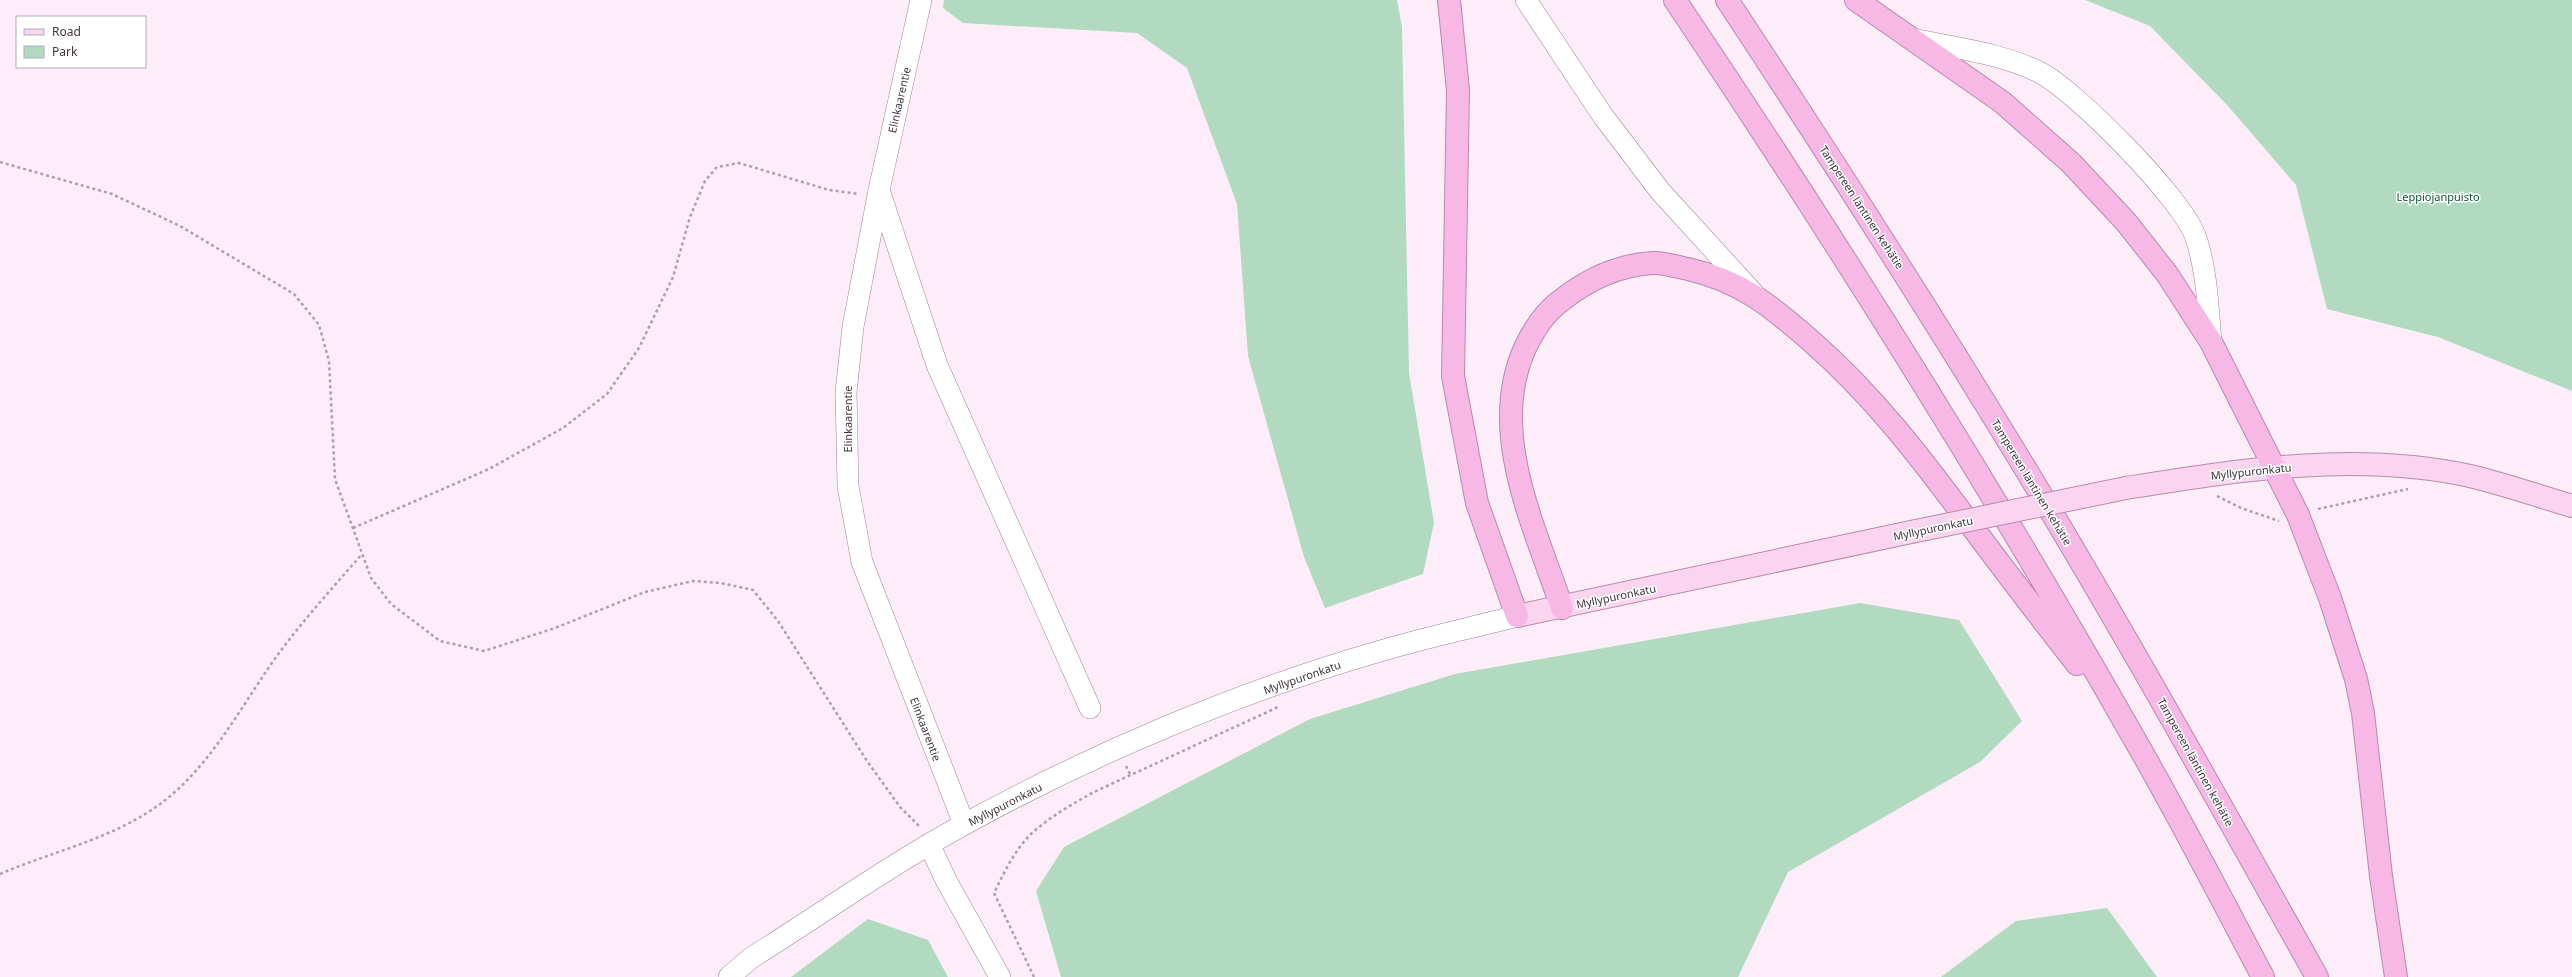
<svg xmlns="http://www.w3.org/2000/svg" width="2572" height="977" viewBox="0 0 2572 977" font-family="'Noto Sans',sans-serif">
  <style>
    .green { fill: #b1dac1 }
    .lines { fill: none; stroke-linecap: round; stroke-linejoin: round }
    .minor-casing { stroke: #9c8495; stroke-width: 22 }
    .major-casing { stroke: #b78aaa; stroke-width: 24 }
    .highway-casing { stroke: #b78aaa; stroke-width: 24 }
    .path { stroke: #ad9fa9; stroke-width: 2.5; stroke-dasharray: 3 3; stroke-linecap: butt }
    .minor { stroke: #fff; stroke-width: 21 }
    .major { stroke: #fbd4f0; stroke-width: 22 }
    .highway { stroke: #f8b8e6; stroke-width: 22 }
    .major-bridge-casing { stroke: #b78aaa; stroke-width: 24; stroke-linecap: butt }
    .major-bridge { stroke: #fbd4f0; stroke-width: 22 }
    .labels { text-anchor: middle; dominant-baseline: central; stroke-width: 3; stroke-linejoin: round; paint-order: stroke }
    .street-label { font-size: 11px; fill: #3f343c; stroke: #fff }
    .park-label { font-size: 11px; fill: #0c5233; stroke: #fff }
  </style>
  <rect width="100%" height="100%" fill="#fdedf8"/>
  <path class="green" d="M 944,0 L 1397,0 L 1402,27 L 1409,373 L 1434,523 L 1423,574 L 1325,608 L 1304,557 L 1248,356 L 1237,204 L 1187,68 L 1137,33 L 963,23 L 943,8 Z
    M 2085,0 L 2572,0 L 2572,391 L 2438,337 L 2327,309 L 2296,185 L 2228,106 L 2150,26 Z
    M 1860,603 L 1959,620 L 2022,721 L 1980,762 L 1788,872 L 1738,977 L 1061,977 L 1036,891 L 1064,847 L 1310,719 L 1455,674 Z
    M 2107,908 L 2157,977 L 1941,977 L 2016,921 Z
    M 868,919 L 928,940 L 948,977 L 791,977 Z"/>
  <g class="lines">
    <g class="minor-casing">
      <path id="minor" d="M 921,0 L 879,190 L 853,327 L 846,392 L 848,486 L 862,562 L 964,824
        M 1526,0 L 1603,116 L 1660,191 L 1754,294
        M 1913,39 C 1955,48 2000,53 2039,72 C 2075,90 2184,200 2196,238 C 2207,271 2208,308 2211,342
        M 879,190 L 937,365 L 1090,708
        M 929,844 L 947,882 L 1000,977
        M 729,977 L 751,958 C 821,914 890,865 963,825 C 1090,755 1238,692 1377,652 C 1423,638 1471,628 1517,616"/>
    </g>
    <g class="major-casing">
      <path id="major" d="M 2126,488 C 2240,470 2355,451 2470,476 C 2504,484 2538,496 2572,506
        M 1517,616 L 1911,532"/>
    </g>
    <g class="highway-casing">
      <path id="highway" d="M 1449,0 L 1458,90 L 1453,376 L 1477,503 L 1517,616
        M 1675,0 C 1837,241 1992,488 2135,740 C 2180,818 2221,898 2263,977
        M 1727,0 C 1826,150 1923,301 2017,455 C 2121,626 2219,802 2317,977
        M 1856,0 L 2002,102 L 2071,163 L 2126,222 L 2167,274 L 2211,342 L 2298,515 L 2330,598 L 2356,679 L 2363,713 L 2381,876 L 2396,977
        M 1562,608 C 1535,527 1487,432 1525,348 C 1533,331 1544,314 1558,303 C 1585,281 1618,265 1652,263 C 1663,262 1677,267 1688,269 C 1741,281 1771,306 1811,341 C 1873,395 1921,458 1970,524 C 2005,571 2041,618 2077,664"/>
    </g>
    <path class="path" d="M 0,162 L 112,194 L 180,226 L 294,294 L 319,325 L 329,361 L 335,479 L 371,578 L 391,604 L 440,641 L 484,651 L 555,628 L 645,592 L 693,581 L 721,583 L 753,590 L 778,621 L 867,761 L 900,807 L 920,827
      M 2217,496 L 2241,508 L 2279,521
      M 2318,509 L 2408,489
      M 353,528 L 489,469 L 563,428 L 607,394 L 639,348 L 673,277 L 690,217 L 705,181 L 717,167 L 739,163 L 829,190 L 859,194
      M 1126,766 L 1130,774
      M 0,874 C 51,852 107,840 153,809 C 211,770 241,704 282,649 C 307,616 335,585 362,554
      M 1034,977 L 994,893 C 1004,873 1014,851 1030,835 C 1048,818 1072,804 1094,792 L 1278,707"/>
    <use href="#minor" class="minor"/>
    <use href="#major" class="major"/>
    <use href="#highway" class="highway"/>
    <g class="major-bridge-casing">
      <path id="major-bridge" d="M 1911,532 L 2126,488"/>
    </g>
    <use href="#major-bridge" class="major-bridge"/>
  </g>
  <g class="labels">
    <g class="street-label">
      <text transform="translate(899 100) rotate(-77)">Elinkaarentie</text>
      <text transform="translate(1862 207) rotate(57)">Tampereen läntinen kehätie</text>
      <text transform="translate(847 419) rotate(-90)">Elinkaarentie</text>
      <text transform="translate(2251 471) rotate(-6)">Myllypuronkatu</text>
      <text transform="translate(2032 482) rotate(59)">Tampereen läntinen kehätie</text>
      <text transform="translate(1933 528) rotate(-12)">Myllypuronkatu</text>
      <text transform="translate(1616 596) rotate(-12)">Myllypuronkatu</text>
      <text transform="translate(1302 677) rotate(-19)">Myllypuronkatu</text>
      <text transform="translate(926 729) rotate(69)">Elinkaarentie</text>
      <text transform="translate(2196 762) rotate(61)">Tampereen läntinen kehätie</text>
      <text transform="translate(1005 804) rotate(-27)">Myllypuronkatu</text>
    </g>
    <g class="park-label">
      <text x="2438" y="196">Leppiojanpuisto</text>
    </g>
  </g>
  <rect x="16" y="16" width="130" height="52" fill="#ffffff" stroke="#b2aeb1"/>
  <rect x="24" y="29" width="20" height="6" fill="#fbd4f0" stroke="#b2aeb1"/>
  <text x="52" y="36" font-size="12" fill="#3f343c">Road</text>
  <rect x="24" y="46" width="20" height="12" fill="#b1dac1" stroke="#b2aeb1"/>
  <text x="52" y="56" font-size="12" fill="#3f343c">Park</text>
</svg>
